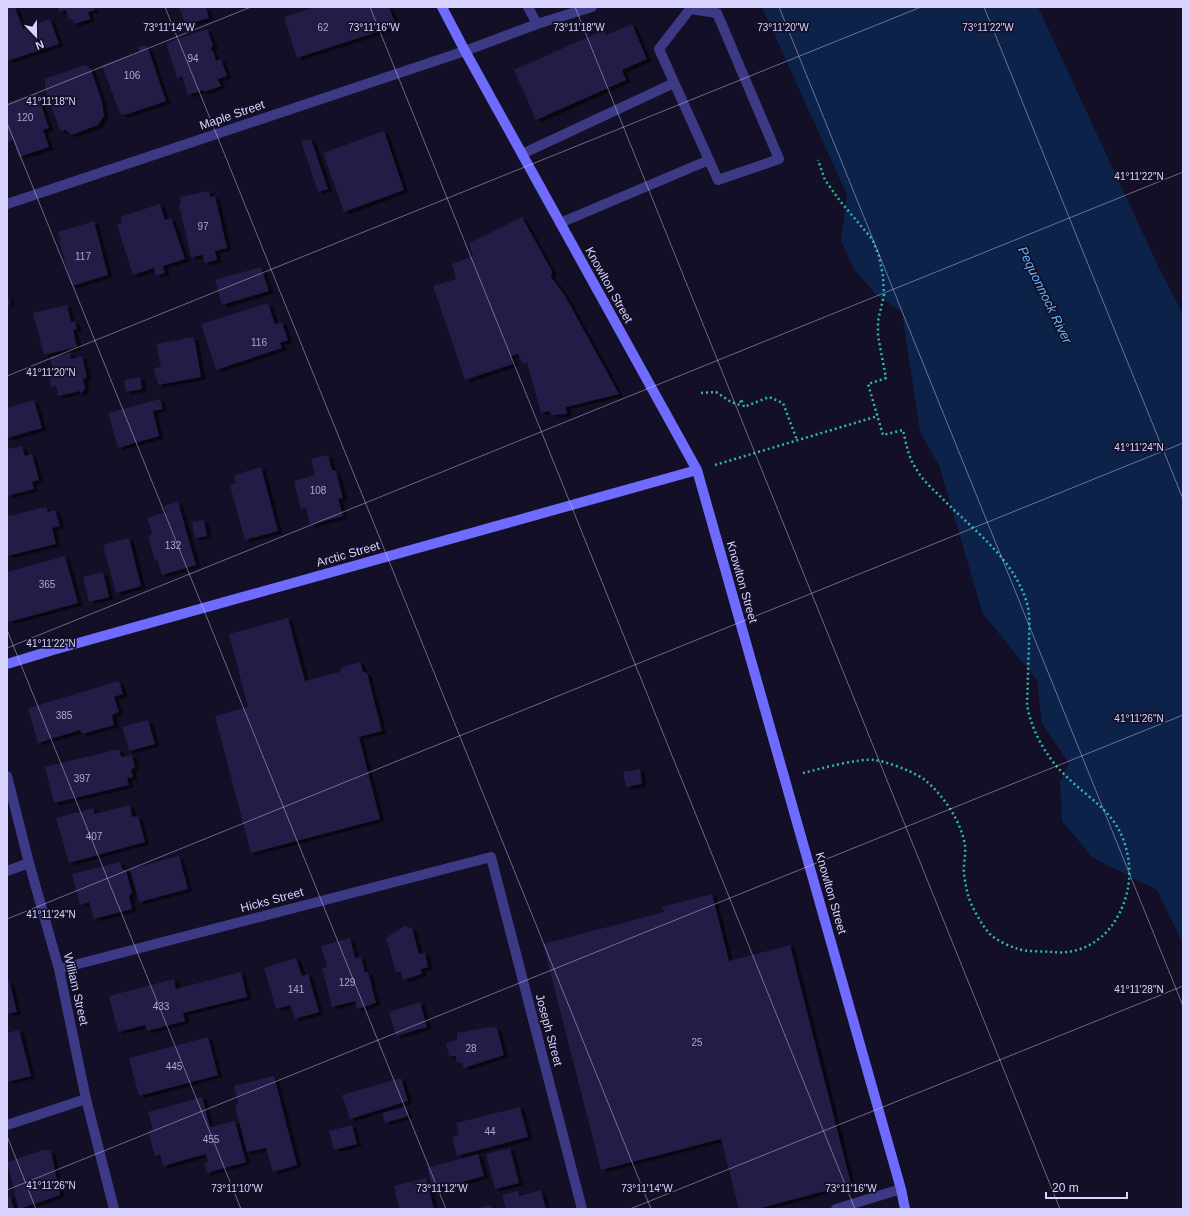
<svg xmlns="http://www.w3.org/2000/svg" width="1190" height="1216" viewBox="0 0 1190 1216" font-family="Arial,sans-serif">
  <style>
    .water { fill: #0c2248 }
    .building { fill: #241b47; filter: url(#shadow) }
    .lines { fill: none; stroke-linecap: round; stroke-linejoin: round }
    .path { stroke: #2fb8b0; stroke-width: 2.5; stroke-dasharray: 2 3; stroke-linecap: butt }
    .lane { stroke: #3d3a85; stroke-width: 10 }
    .street { stroke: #3d3a85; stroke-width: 10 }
    .secondary { stroke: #6f6bff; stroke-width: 10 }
    .ticks { fill: none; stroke: #d9d4ff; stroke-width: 1; stroke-opacity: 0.45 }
    .labels { text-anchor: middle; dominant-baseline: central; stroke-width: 3.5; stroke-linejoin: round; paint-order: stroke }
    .number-label { font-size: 10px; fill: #aca6d1 }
    .street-label { font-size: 12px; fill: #d9d4ff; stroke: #130f26 }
    .water-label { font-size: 13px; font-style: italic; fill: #62b6ff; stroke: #130f26 }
    .ticks-label { font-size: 10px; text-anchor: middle; fill: #d9d4ff; stroke: #130f26; stroke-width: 3.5; stroke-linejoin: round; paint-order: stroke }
  </style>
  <defs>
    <filter id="shadow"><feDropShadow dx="4.5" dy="2.5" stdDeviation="0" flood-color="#0009"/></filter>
  </defs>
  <rect width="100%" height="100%" fill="#130f26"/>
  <path class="water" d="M 762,7 L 1038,7 L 1159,268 L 1183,314 L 1183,944 L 1157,890 L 1093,858 L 1062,821 L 1060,782 L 1069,763 L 1042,724 L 1037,680 L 983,614 L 939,465 L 920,432 L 902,312 L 876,295 L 854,269 L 841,241 L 847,195 Z"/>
  <path class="building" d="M 7,7 L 15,7 L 23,29 L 50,19 L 59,44 L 7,61 Z
    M 58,7 L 94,7 L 95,10 L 88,12 L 90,19 L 74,24 L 72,19 L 69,20 L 66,10 L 59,12 Z
    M 179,7 L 206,7 L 209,18 L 185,25 Z
    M 315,7 L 389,7 L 396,26 L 297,58 L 284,17 Z
    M 632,24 L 647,59 L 622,70 L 626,80 L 536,120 L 514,70 L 604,30 L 606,35 Z
    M 207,29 L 213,45 L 211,49 L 214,53 L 216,61 L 221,59 L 227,76 L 218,79 L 221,86 L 204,92 L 203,90 L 188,95 L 182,76 L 177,78 L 166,43 Z
    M 144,45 L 148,48 L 166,101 L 125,115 L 120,114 L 102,65 L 140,52 L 138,47 Z
    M 85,65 L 91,69 L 102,102 L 104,116 L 98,125 L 71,135 L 66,130 L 60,131 L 45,89 L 45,79 Z
    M 37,93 L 49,128 L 43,130 L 49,147 L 19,157 L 13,140 L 8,142 L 7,140 L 7,103 Z
    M 384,131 L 404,190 L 344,212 L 323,153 Z
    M 311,139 L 328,189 L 318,192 L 301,141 Z
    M 209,191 L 210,197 L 215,196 L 227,248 L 215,251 L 217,260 L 204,263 L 203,255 L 191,257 L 179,204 L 181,204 L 180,197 Z
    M 160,204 L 165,220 L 171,218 L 185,259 L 163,266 L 165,273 L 156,276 L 154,268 L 133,275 L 117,225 L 122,223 L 120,217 Z
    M 522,217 L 552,271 L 551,277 L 564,294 L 619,394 L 566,407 L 567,414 L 552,415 L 549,411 L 541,413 L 527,363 L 523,364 L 518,354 L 511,356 L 513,364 L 465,380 L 433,286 L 456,279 L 452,264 L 473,256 L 469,243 Z
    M 94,221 L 108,275 L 72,286 L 59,240 L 60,239 L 58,232 Z
    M 261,267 L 269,291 L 222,305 L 215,280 Z
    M 7,293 L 10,304 L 7,305 Z
    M 268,303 L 275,324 L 282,322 L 288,340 L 280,343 L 282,348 L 216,370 L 201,324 Z
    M 67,305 L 71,322 L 75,321 L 77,329 L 73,330 L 77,347 L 44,355 L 33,313 Z
    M 194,337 L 201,377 L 158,385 L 154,368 L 161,367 L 156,344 Z
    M 70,353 L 71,359 L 82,356 L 87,378 L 83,379 L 85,389 L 80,394 L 80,391 L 58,396 L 56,386 L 51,387 L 49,375 L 54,374 L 50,357 Z
    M 140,377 L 142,389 L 126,392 L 124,380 Z
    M 160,399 L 163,409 L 153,411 L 159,436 L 118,448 L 108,413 Z
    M 34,400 L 42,428 L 7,438 L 7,408 Z
    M 22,446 L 25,456 L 32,454 L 39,480 L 32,482 L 34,489 L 7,496 L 7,449 Z
    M 328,455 L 332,470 L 336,471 L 343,498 L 338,499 L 343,516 L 310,525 L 306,508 L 301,509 L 294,481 L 315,475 L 311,459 Z
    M 261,467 L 278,531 L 245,540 L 230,485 L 236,483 L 234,475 Z
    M 178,502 L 196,565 L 162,575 L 158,561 L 155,560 L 148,537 L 152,533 L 147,518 L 166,512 L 164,506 Z
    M 46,507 L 48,512 L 55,510 L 60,526 L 52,528 L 56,544 L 7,556 L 7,511 L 9,516 Z
    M 204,520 L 207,536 L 195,538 L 192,522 Z
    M 129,538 L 141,586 L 116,593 L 103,545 Z
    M 65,556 L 78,603 L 9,622 L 7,616 L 7,572 Z
    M 103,572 L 109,597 L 89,602 L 83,577 Z
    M 288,618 L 305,681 L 340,672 L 342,667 L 360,662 L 363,672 L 367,673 L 382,731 L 359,737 L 380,819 L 251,853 L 215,716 L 248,707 L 229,634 Z
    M 119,681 L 123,694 L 114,697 L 119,712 L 112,715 L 114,725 L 82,734 L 80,730 L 38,743 L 28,708 Z
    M 148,720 L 155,744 L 129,751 L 122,727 Z
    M 119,749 L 121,757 L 132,755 L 135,768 L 131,769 L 133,777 L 127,778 L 129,785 L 54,803 L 45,767 Z
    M 640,769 L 642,784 L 626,787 L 623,772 Z
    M 130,805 L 132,817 L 138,816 L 145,842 L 69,863 L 56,818 L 93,808 L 95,814 Z
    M 179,856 L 188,889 L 139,902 L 130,869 Z
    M 120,862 L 122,869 L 126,870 L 132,893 L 129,896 L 132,909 L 94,919 L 89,902 L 80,905 L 72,874 Z
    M 712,894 L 729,961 L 790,945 L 851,1184 L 757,1209 L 739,1209 L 721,1139 L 601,1170 L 543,944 L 664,912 L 662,907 Z
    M 404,926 L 412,928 L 419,954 L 425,953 L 428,967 L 421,969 L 422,974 L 403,980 L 401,972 L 396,972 L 386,938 Z
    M 350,938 L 355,958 L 361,957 L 365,973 L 368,972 L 376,1003 L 357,1009 L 355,1001 L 332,1007 L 322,968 L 327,967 L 321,946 Z
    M 296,958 L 302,976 L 308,974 L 319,1012 L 295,1019 L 290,1005 L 276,1009 L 264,968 Z
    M 241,972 L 247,997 L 183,1013 L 185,1021 L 147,1031 L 145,1025 L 118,1032 L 109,996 L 174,979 L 176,989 Z
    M 9,980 L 17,1012 L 7,1014 L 7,981 Z
    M 420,1002 L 427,1027 L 396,1036 L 389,1012 Z
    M 490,1027 L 497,1028 L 504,1055 L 464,1068 L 462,1063 L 456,1062 L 456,1056 L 449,1056 L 446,1043 L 457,1040 L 457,1033 Z
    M 19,1030 L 31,1076 L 7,1082 L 7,1033 Z
    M 208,1037 L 218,1075 L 139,1096 L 129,1058 Z
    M 274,1076 L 297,1165 L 273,1172 L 266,1148 L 247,1152 L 235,1106 L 238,1103 L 234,1086 Z
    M 401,1078 L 408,1101 L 350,1119 L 342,1095 Z
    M 202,1097 L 210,1127 L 235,1121 L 246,1162 L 207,1173 L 204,1163 L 208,1162 L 206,1154 L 163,1166 L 160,1155 L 155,1156 L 148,1131 L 153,1130 L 148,1112 Z
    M 405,1107 L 408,1116 L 385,1123 L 382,1113 Z
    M 520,1107 L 528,1137 L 457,1156 L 452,1137 L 459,1135 L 456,1123 Z
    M 352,1125 L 357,1144 L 334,1150 L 329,1131 Z
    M 510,1148 L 519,1183 L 495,1189 L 486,1154 Z
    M 43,1150 L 51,1151 L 60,1195 L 19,1209 L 7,1162 Z
    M 478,1154 L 484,1176 L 433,1190 L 427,1168 Z
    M 426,1178 L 434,1209 L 399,1209 L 394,1186 Z
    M 541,1190 L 546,1209 L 506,1209 L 502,1195 L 518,1191 L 519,1196 Z
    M 10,1196 L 14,1209 L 7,1209 L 7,1197 Z
    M 491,1205 L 492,1209 L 478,1209 L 478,1208 Z"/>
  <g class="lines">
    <path class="path" d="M 701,393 L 716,392 L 731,402 L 740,405 L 741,399 L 744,407 L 769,397 L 783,403 L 797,440
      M 715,465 L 878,416
      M 803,773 C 820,769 858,758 875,760 C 887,762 900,767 911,772 C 916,775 922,777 926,781 C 944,796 962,823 965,846 C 966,855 963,865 964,874 C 965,881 966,888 968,895 C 971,906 982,926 990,934 C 997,941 1009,946 1018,949 C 1029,952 1042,951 1053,952 C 1078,955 1102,942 1115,921 C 1127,902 1132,879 1128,857 C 1120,811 1089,801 1061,771 C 1045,755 1029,725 1027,703 C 1028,684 1028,664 1029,645 C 1029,630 1031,614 1026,600 C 1011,555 970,528 939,495 C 930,487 921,478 915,467 C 908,456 906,443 903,430 L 883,435 L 868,384 L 886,378 L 878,336 L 878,321 L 884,295 L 883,276 L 879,256 L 872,239 L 840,201 L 825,180 L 818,160"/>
    <path class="lane" d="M 528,7 L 537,24
      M 689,7 L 690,9 L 717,13 L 779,159 L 718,180 L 659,49 L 690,9
      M 465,51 L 537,24 L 592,7
      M 522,154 L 674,83
      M 560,223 L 709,160"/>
    <path class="street" d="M 7,204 L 465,51
      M 7,776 L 29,863 L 59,969 L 86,1099 L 114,1209
      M 7,871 L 29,863
      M 59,969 L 491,857 L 582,1209
      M 7,1125 L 86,1099
      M 836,1209 L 901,1189"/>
    <path class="secondary" d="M 442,7 L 465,51 L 697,470 L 901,1189 L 905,1209
      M 7,664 L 53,650 L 697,470"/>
  </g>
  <path class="ticks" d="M 165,7 L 651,1209M 370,7 L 855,1209M 575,7 L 1060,1209M 779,7 L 1183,1006M 984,7 L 1183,499M 7,105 L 251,7M 7,123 L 446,1209M 7,376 L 921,7M 7,630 L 241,1209M 7,648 L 1183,172M 7,919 L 1183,443M 7,1136 L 36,1209M 7,1190 L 1183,715M 630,1209 L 1183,986"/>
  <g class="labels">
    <g class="number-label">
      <text x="323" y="27">62</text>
      <text x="193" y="58">94</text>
      <text x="132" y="75">106</text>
      <text x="25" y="117">120</text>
      <text x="203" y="226">97</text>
      <text x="83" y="256">117</text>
      <text x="259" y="342">116</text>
      <text x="318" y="490">108</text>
      <text x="173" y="545">132</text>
      <text x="47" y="584">365</text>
      <text x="64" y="715">385</text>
      <text x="82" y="778">397</text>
      <text x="94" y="836">407</text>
      <text x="347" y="982">129</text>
      <text x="296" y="989">141</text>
      <text x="161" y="1006">433</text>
      <text x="697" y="1042">25</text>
      <text x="471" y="1048">28</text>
      <text x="174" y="1066">445</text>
      <text x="490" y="1131">44</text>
      <text x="211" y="1139">455</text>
    </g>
    <g class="street-label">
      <text transform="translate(232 115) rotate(-19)">Maple Street</text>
      <text transform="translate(609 285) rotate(61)">Knowlton Street</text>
      <text transform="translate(348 554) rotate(-16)">Arctic Street</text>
      <text transform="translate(742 582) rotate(74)">Knowlton Street</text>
      <text transform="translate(831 893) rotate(74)">Knowlton Street</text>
      <text transform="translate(272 900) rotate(-15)">Hicks Street</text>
      <text transform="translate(76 989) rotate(77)">William Street</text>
      <text transform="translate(549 1030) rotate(75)">Joseph Street</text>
    </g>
    <g class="water-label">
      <text transform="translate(1045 295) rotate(64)">Pequonnock River</text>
    </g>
  </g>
  <g class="ticks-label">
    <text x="169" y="31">73°11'14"W</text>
    <text x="374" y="31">73°11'16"W</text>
    <text x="579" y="31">73°11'18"W</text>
    <text x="988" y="31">73°11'22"W</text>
    <text x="783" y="31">73°11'20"W</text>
    <text x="51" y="105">41°11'18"N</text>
    <text x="1139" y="180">41°11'22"N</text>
    <text x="51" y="376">41°11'20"N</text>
    <text x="1139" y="451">41°11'24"N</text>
    <text x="51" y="647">41°11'22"N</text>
    <text x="1139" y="722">41°11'26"N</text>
    <text x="51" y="918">41°11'24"N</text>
    <text x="1139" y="993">41°11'28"N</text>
    <text x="51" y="1189">41°11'26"N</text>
    <text x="237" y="1192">73°11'10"W</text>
    <text x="442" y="1192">73°11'12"W</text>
    <text x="647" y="1192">73°11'14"W</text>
    <text x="851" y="1192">73°11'16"W</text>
  </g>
  <rect width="1190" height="1216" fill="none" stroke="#d9d4ff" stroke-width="16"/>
  <g transform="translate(36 36) rotate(158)" stroke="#130f26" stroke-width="3" paint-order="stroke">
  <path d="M0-3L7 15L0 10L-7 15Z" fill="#d9d4ff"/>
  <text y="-6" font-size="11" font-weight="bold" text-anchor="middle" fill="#d9d4ff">N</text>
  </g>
  <path d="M1046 1192v6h81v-6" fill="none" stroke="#d9d4ff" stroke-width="2"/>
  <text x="1052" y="1192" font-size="12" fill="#d9d4ff" stroke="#130f26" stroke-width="3" paint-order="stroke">20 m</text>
</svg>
